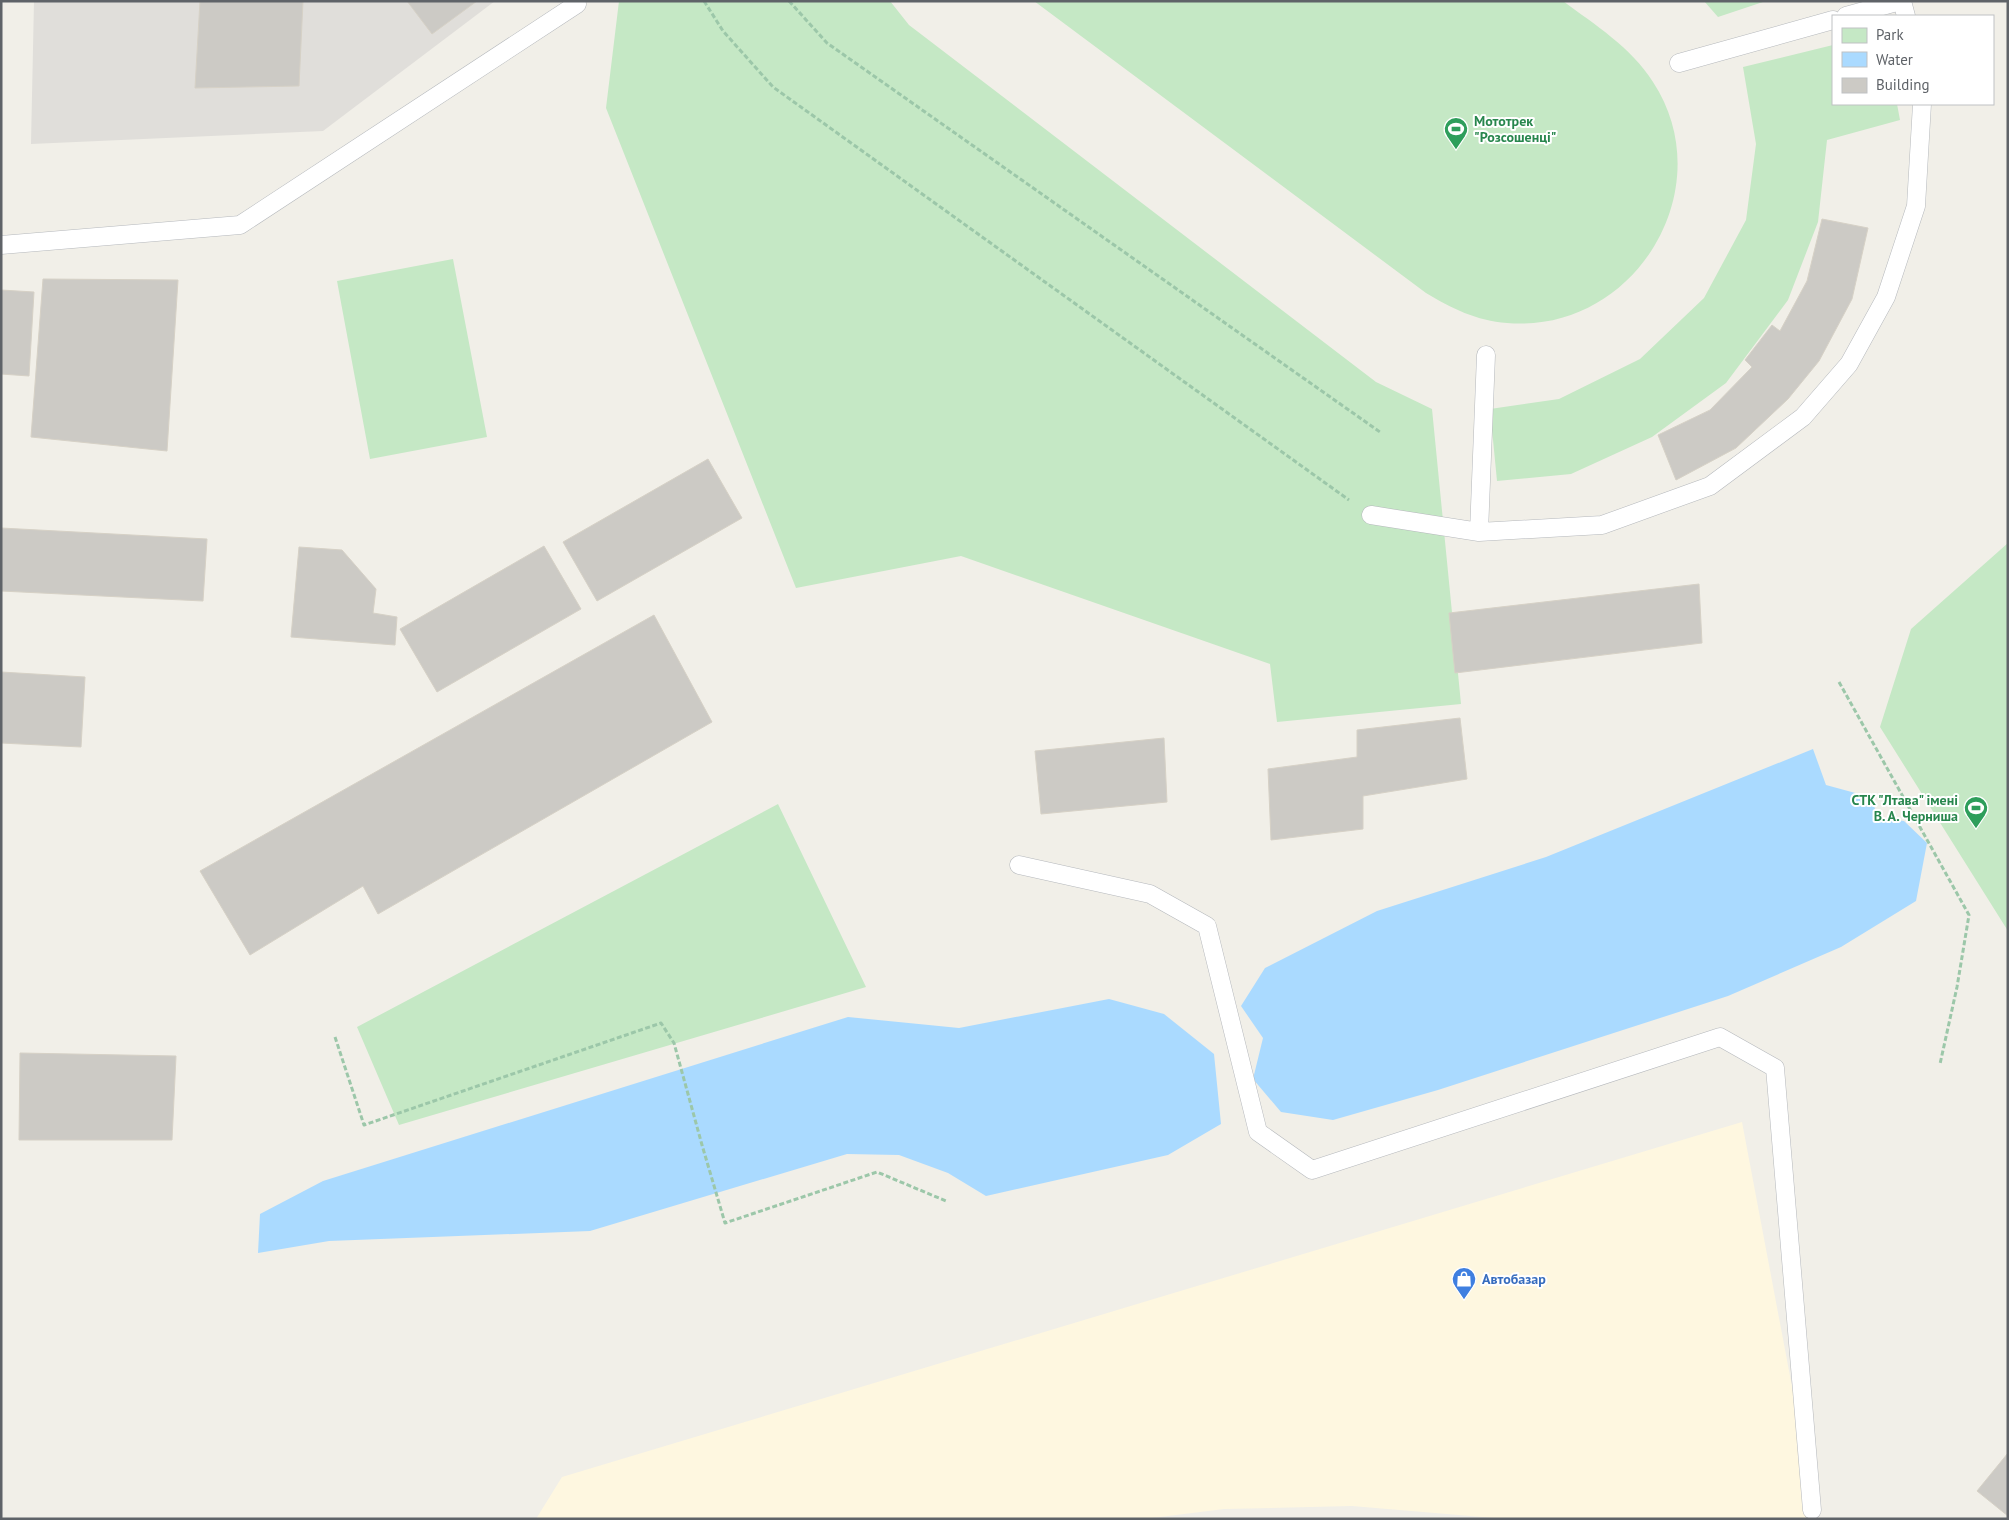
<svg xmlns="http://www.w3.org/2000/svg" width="2009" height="1520" viewBox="0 0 2009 1520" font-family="'PT Sans',sans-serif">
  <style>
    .commercial { fill: #fef7e0 }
    .industrial { fill: #e0deda }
    .green { fill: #c5e8c5 }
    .water { fill: #aadaff }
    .building { fill: #cccac5; stroke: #d6d1c6 }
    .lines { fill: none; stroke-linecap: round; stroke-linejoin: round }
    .service-casing { stroke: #b5b8bc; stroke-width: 19 }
    .path { stroke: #9cc7a9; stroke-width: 3; stroke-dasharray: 5 2.5; stroke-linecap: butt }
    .service { stroke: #fff; stroke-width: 18 }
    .labels { text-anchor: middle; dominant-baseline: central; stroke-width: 4; stroke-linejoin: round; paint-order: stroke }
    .leisure-label { font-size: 14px; font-weight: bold; fill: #27864d; stroke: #fff; text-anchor: start }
    .shop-label { font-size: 14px; font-weight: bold; fill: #366cbe; stroke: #fff; text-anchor: start }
  </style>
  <rect width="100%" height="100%" fill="#f1efe8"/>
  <path class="commercial" d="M 1742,1122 L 1817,1519 L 1506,1519 L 1352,1506 L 1224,1509 L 1144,1519 L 536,1519 L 562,1477 Z"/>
  <path class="industrial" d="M 34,1 L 495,1 L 323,131 L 31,144 Z"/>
  <path class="green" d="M 619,1 L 890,1 L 909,25 L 1376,382 L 1432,409 L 1461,704 L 1277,722 L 1270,664 L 961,556 L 796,588 L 606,108 Z
    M 1034,1 L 1563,1 C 1595,25 1631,47 1653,82 C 1723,189 1634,334 1507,323 C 1477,321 1451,308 1426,293 Z
    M 1704,1 L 1766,1 L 1718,17 Z
    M 1833,45 L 1833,104 L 1897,104 L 1900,120 L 1827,140 L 1818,222 L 1788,300 L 1726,383 L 1652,437 L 1571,474 L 1497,481 L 1490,409 L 1559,399 L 1640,359 L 1704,298 L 1746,220 L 1756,144 L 1743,67 Z
    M 453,259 L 487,437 L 370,459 L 337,281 Z
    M 2008,543 L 2008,931 L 1880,727 L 1911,629 Z
    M 778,804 L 866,987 L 399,1125 L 357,1027 Z"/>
  <path class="water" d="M 1813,749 L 1826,785 L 1870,797 L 1879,818 L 1904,821 L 1927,843 L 1916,901 L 1841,947 L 1728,996 L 1438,1090 L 1333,1120 L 1281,1112 L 1253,1079 L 1263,1038 L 1241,1006 L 1265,968 L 1377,911 L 1546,857 Z
    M 1109,999 L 1164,1014 L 1214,1054 L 1221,1124 L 1168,1155 L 986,1196 L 948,1173 L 899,1155 L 847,1154 L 590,1231 L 329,1241 L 258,1253 L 260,1214 L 323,1181 L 848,1017 L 959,1028 Z"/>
  <path class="building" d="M 200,1 L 303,1 L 299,86 L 195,88 Z
    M 407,1 L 477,1 L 432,34 Z
    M 1822,219 L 1868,228 L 1852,299 L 1819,361 L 1788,399 L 1736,448 L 1676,480 L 1658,435 L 1710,410 L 1752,367 L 1745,360 L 1772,325 L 1780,331 L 1807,281 Z
    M 43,279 L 178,280 L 167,451 L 31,437 Z
    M 1,290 L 34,292 L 29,376 L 1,374 Z
    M 708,459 L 742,518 L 597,601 L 563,542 Z
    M 1,528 L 207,539 L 203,601 L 1,591 Z
    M 544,546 L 581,609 L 437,692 L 400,629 Z
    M 299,547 L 342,550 L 376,589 L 373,613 L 397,617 L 395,645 L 291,637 Z
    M 1699,584 L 1702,643 L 1455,673 L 1449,613 Z
    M 654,615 L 712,722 L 378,914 L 363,886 L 250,955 L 200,871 Z
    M 1,672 L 85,677 L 81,747 L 1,743 Z
    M 1460,718 L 1467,779 L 1363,796 L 1363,829 L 1271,840 L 1268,769 L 1357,757 L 1357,730 Z
    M 1164,738 L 1167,802 L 1041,814 L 1035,751 Z
    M 20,1053 L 176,1056 L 172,1140 L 19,1140 Z
    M 2008,1453 L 2008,1516 L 1977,1491 Z"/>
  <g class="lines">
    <g class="service-casing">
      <path id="service" d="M 1902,1 L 1906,16
        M 1846,16 L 1900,1
        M 1679,63 L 1833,20
        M 1,245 L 240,225 L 577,4
        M 1371,515 L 1479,532 L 1602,525 L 1710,486 L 1803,417 L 1849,364 L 1886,297 L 1916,206 L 1922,104
        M 1479,532 L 1486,355
        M 1019,865 L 1150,894 L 1207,926 L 1258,1132 L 1312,1170 L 1720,1037 L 1775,1068 L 1812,1510"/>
    </g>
    <path class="path" d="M 704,1 L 723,31 L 773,87 L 1349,500
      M 789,1 L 827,43 L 1380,432
      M 1839,682 L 1969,915 L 1957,987 L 1940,1064
      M 335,1037 L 364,1125 L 661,1023 L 674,1043 L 702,1145 L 725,1223 L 877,1172 L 946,1201"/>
    <use href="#service" class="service"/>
  </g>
  <defs>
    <g id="stadium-pin" transform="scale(1.25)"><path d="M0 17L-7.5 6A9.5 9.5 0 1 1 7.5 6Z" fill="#2e9e5b" stroke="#fff"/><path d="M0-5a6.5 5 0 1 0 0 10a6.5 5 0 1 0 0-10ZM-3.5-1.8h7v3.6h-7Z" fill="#fff"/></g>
    <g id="shop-pin" transform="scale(1.25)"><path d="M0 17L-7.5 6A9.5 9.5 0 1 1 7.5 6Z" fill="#3f7fe0" stroke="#fff"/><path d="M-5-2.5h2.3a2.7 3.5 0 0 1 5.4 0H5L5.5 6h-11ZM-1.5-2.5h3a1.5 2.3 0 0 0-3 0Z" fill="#fff"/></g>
  </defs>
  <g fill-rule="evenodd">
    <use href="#stadium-pin" x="1456" y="129"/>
    <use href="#stadium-pin" x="1976" y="808"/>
    <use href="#shop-pin" x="1464" y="1279"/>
  </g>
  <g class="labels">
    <g class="leisure-label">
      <text x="1474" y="121">Мототрек<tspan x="1474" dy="16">"Розсошенці"</tspan></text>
      <text x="1958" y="800" text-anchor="end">СТК "Лтава" імені<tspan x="1958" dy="16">В. А. Черниша</tspan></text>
    </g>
    <g class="shop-label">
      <text x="1482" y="1279">Автобазар</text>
    </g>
  </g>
  <rect width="2009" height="1520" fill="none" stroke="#5f6368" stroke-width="5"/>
  <rect x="1832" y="15" width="162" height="90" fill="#ffffff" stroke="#bfc1c3"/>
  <rect x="1842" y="28" width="25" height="15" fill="#c5e8c5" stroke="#bfc1c3"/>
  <text x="1876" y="40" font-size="15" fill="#5f6368">Park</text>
  <rect x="1842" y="52" width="25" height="15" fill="#aadaff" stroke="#bfc1c3"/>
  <text x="1876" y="65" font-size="15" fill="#5f6368">Water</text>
  <rect x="1842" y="78" width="25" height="15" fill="#cccac5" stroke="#bfc1c3"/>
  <text x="1876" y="90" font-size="15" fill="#5f6368">Building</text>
</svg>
